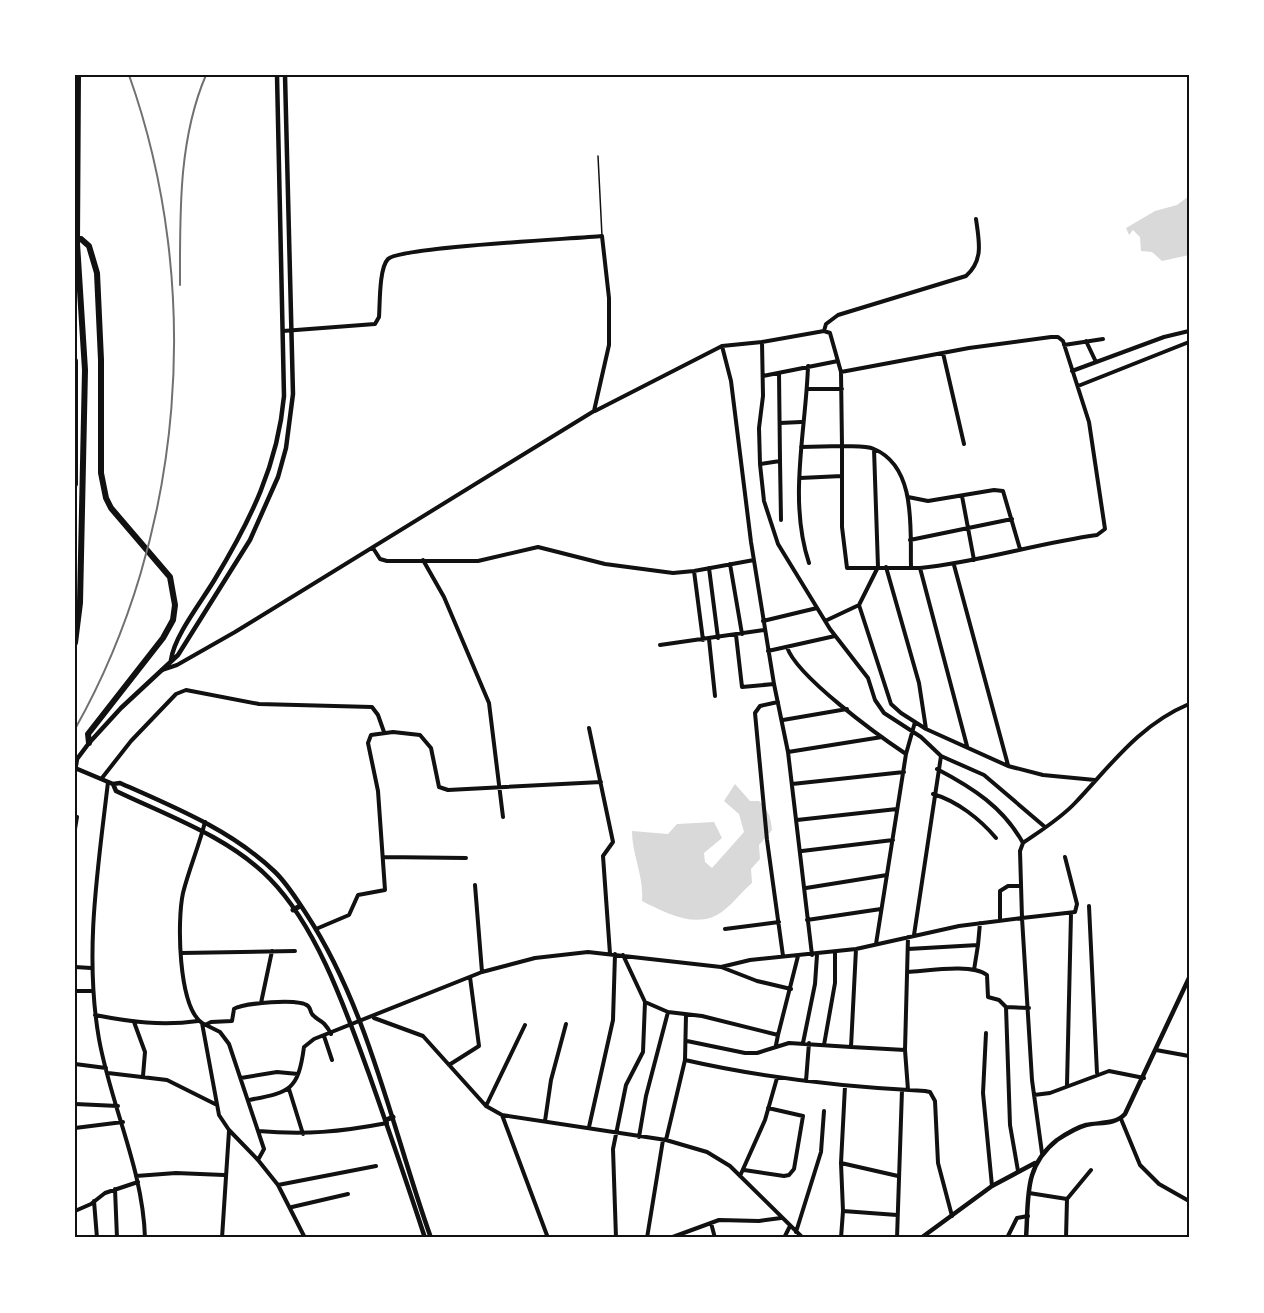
<svg xmlns="http://www.w3.org/2000/svg" width="1264" height="1313" viewBox="0 0 1264 1313" font-family="Inter,sans-serif">
  <style>
    .water { fill: #d9d9d9 }
    .lines { fill: none; stroke-linecap: round; stroke-linejoin: round }
    .service { stroke: #111; stroke-width: 1.5 }
    .minor { stroke: #111; stroke-width: 4 }
    .tertiary { stroke: #111; stroke-width: 4.5 }
    .secondary { stroke: #111; stroke-width: 5 }
    .trunk { stroke: #111; stroke-width: 6 }
    .rail { stroke: #707070; stroke-width: 2 }
    .neatline { fill: none; stroke: #111; stroke-width: 2 }
  </style>
  <rect width="100%" height="100%" fill="#fff"/>
  <path class="water" d="M 1189,196 L 1189,255 L 1162,261 L 1152,252 L 1141,251 L 1140,237 L 1133,230 L 1129,235 L 1126,228 L 1155,211 L 1177,205 Z
    M 735,784 L 750,801 L 759,801 C 768,809 771,818 772,830 L 759,845 L 760,859 L 751,869 L 752,883 C 741,892 730,908 717,915 C 693,928 664,912 642,901 C 644,876 632,855 632,831 L 668,834 L 677,824 L 714,822 L 722,838 L 704,853 L 705,862 L 712,868 L 744,832 L 739,814 L 724,801 Z"/>
  <g class="lines">
    <path class="service" d="M 598,156 L 602,236"/>
    <path class="minor" d="M 824,331 L 826,324 L 838,315 L 966,276 C 984,260 979,241 976,219
      M 1086,341 L 1096,362
      M 1064,345 L 1103,339
      M 722,346 L 731,381 L 751,542 L 774,684 L 788,752 L 812,955
      M 943,353 L 964,444
      M 808,366 C 806,430 788,500 809,563
      M 1072,371 L 1164,337 L 1189,331
      M 841,372 L 969,348 L 1051,337 L 1058,337 L 1063,341 L 1089,422 L 1105,529 L 1097,535 C 1038,543 980,562 920,568
      M 779,373 L 780,461
      M 763,376 L 838,361
      M 1078,386 L 1189,342
      M 807,389 L 842,389
      M 595,411 L 722,346 L 762,342
      M 780,423 L 801,422
      M 801,447 L 842,446 L 842,527 L 847,568 L 920,568 L 967,746
      M 874,449 L 878,567 L 859,605 L 891,704 L 901,713 L 926,729 L 1008,766 L 1043,775 L 1095,780
      M 760,464 L 780,461 L 781,520
      M 800,478 L 842,476
      M 962,496 L 974,560
      M 908,497 L 928,501 L 994,490 L 1003,491 L 1020,549
      M 910,540 L 1012,519
      M 373,548 L 380,559 L 387,561 L 478,561 L 538,547 L 605,564 L 673,573 L 694,571 L 754,560
      M 423,560 L 444,597 L 489,703 L 503,817
      M 730,564 L 742,634
      M 954,565 L 1008,765
      M 886,567 L 919,683 L 926,729
      M 911,567 C 910,530 917,467 874,449 C 865,445 851,447 842,446 L 841,372 L 830,333 L 824,331 L 762,342 L 763,396 L 759,428 L 760,464 L 764,501 L 778,544 L 830,629 L 868,678 L 875,700 L 884,713 L 921,737 L 941,756 L 984,775 L 1045,827
      M 709,568 L 718,638
      M 694,571 L 703,640
      M 763,621 L 817,608
      M 825,621 L 859,605
      M 736,635 L 742,687 L 774,684
      M 709,639 L 715,696
      M 660,645 L 764,630
      M 787,647 C 796,676 879,736 906,754
      M 768,651 L 835,636
      M 162,670 L 177,665 L 235,632 L 594,411 L 609,345 L 609,298 L 602,236 C 572,239 400,247 388,259 C 379,268 380,304 379,317 L 375,324 L 283,331
      M 778,702 L 760,706 L 755,713 L 767,840 L 783,956
      M 783,720 L 847,709
      M 589,728 L 613,842 L 603,856 L 610,954
      M 788,752 L 882,737
      M 937,769 C 973,788 1003,807 1023,843
      M 102,778 L 131,741 L 176,694 L 186,690 L 259,704 L 372,707 L 378,715 L 384,732
      M 108,782 C 98,868 84,953 99,1039 C 111,1106 143,1169 145,1238
      M 792,784 L 904,772
      M 933,794 C 957,801 980,819 996,838
      M 797,820 L 897,809
      M 205,822 C 199,846 189,869 183,893 C 177,920 178,1006 202,1023 L 219,1115 L 229,1130 L 258,1160 L 278,1185 L 305,1238
      M 75,829 L 77,817
      M 802,851 L 893,840
      M 383,857 L 466,858
      M 1065,857 L 1077,904 L 1075,912 L 1022,918 L 1020,851 L 1023,843 C 1040,831 1060,819 1075,803 C 1111,765 1139,725 1189,704
      M 475,885 L 482,972
      M 806,888 L 887,875
      M 1089,906 L 1097,1073
      M 807,920 L 881,909
      M 1000,920 L 1000,891 L 1008,886 L 1020,886
      M 316,929 L 349,915 L 358,895 L 385,890 L 378,791 L 368,743 L 371,735 L 393,732 L 420,735 L 431,748 L 439,787 L 448,790 L 601,782
      M 725,929 L 779,922
      M 914,935 L 941,756
      M 876,944 L 906,754 L 915,722
      M 978,945 L 980,923
      M 908,949 L 978,945 L 974,970
      M 181,953 L 295,951
      M 75,967 L 91,968
      M 721,967 L 757,981 L 791,989
      M 908,972 C 927,971 972,963 987,975 L 988,997 L 999,1000 L 1006,1007 L 1029,1008
      M 75,991 L 92,991
      M 645,1002 L 668,1012 L 702,1016 L 778,1035 L 776,1045
      M 261,1003 L 272,951
      M 1006,1007 L 1010,1125 L 1018,1171
      M 95,1015 C 131,1022 162,1026 198,1021
      M 374,1018 L 423,1036 L 486,1106 L 502,1115 L 666,1140 L 707,1152 L 730,1166 L 803,1238
      M 134,1022 L 145,1052 L 143,1076
      M 202,1023 L 220,1032 L 229,1044 L 264,1149 L 258,1160
      M 205,1025 L 211,1022 L 232,1021 L 234,1009 C 243,1003 299,998 308,1006 C 311,1009 310,1011 312,1014 C 318,1022 323,1018 331,1034
      M 986,1033 L 983,1093 L 992,1186
      M 778,1035 L 798,956
      M 324,1036 L 332,1060
      M 687,1041 L 745,1053 L 757,1053 L 789,1043 L 851,1047 L 856,949
      M 803,1043 L 815,984 L 817,955
      M 824,1045 L 835,983 L 835,952
      M 851,1047 L 905,1050
      M 1156,1050 L 1189,1056
      M 685,1060 L 686,1015
      M 75,1064 L 106,1068
      M 449,1065 L 479,1046 L 470,977
      M 108,1073 L 167,1080 L 215,1104
      M 241,1078 L 277,1072 L 298,1074
      M 806,1081 L 809,1043
      M 1067,1085 L 1071,914
      M 289,1089 L 303,1134
      M 908,1090 L 905,1050 L 908,937
      M 1034,1095 L 1050,1093 L 1109,1071 L 1144,1078
      M 249,1100 C 290,1092 298,1091 304,1047 L 314,1039 L 482,972 L 535,958 L 588,952 L 721,967 L 750,960 L 856,949 L 959,926 L 1022,918 L 1032,1080 L 1042,1153
      M 75,1104 L 118,1106
      M 486,1106 L 525,1025
      M 502,1115 L 548,1238
      M 1121,1119 L 1140,1165 L 1159,1184 L 1189,1201
      M 545,1121 L 551,1080 L 566,1024
      M 589,1127 L 613,1020 L 615,954
      M 75,1128 L 123,1122
      M 258,1131 C 305,1135 340,1132 387,1123
      M 639,1137 L 646,1096 L 668,1012
      M 666,1140 L 685,1060 C 764,1078 844,1087 925,1091 L 930,1092 L 935,1101 L 938,1163 L 952,1216
      M 841,1163 L 898,1176
      M 744,1170 L 784,1176 L 789,1175 L 794,1169 L 803,1116 L 768,1108
      M 136,1176 L 176,1173 L 224,1175
      M 740,1176 L 765,1120 L 777,1078
      M 278,1185 L 376,1166
      M 115,1189 L 117,1238
      M 1029,1193 L 1067,1199 L 1066,1238
      M 1067,1199 L 1091,1170
      M 94,1201 L 97,1238
      M 292,1207 L 348,1194
      M 75,1211 L 91,1204 L 105,1193 L 138,1182
      M 843,1211 L 897,1215
      M 711,1223 L 715,1238
      M 796,1232 L 821,1152 L 824,1111
      M 222,1238 L 229,1131
      M 616,1238 L 613,1149 L 626,1085 L 643,1052 L 645,1002 L 623,955
      M 647,1238 L 663,1140
      M 670,1238 L 719,1220 L 759,1221 L 781,1218
      M 784,1238 L 790,1226
      M 841,1238 L 843,1211 L 841,1163 L 845,1086
      M 897,1238 L 902,1090
      M 1007,1238 L 1017,1218 L 1028,1216"/>
    <path class="tertiary" d="M 171,660 C 174,636 202,601 215,579 C 250,521 278,465 284,396 L 277,75
      M 75,768 L 113,784 L 120,783 C 174,807 231,830 274,871 C 287,883 297,900 307,915 C 369,1010 393,1132 431,1238
      M 75,771 L 77,759 L 89,743 L 121,708 L 178,655 L 250,540 L 278,477 L 286,448 L 293,394 L 285,75
      M 113,784 L 116,791 C 168,816 229,837 270,879 C 318,928 346,1011 369,1074 C 388,1128 407,1183 425,1238
      M 921,1238 L 992,1186 L 1035,1163
      M 1026,1238 C 1029,1198 1023,1167 1057,1140 C 1066,1134 1075,1128 1086,1125 C 1099,1122 1115,1125 1125,1114 L 1189,978"/>
    <path class="secondary" d="M 293,910 L 300,906
      M 386,1120 L 393,1117"/>
    <path class="trunk" d="M 75,238 L 81,239 L 89,246 L 97,273 L 101,360 L 101,473 L 106,498 L 111,508 L 170,577 L 175,605 L 173,620 L 163,638 L 88,734 L 89,743
      M 75,361 L 75,484
      M 75,643 L 80,603 L 85,370 L 77,243 L 78,75"/>
    <path class="rail" d="M 180,285 C 180,215 178,140 206,75
      M 75,729 C 185,534 204,286 129,75"/>
  </g>
  <rect width="1264" height="1313" fill="none" stroke="#ffffff" stroke-width="153"/>
  <rect x="76" y="76" width="1112" height="1160" class="neatline"/>
</svg>
